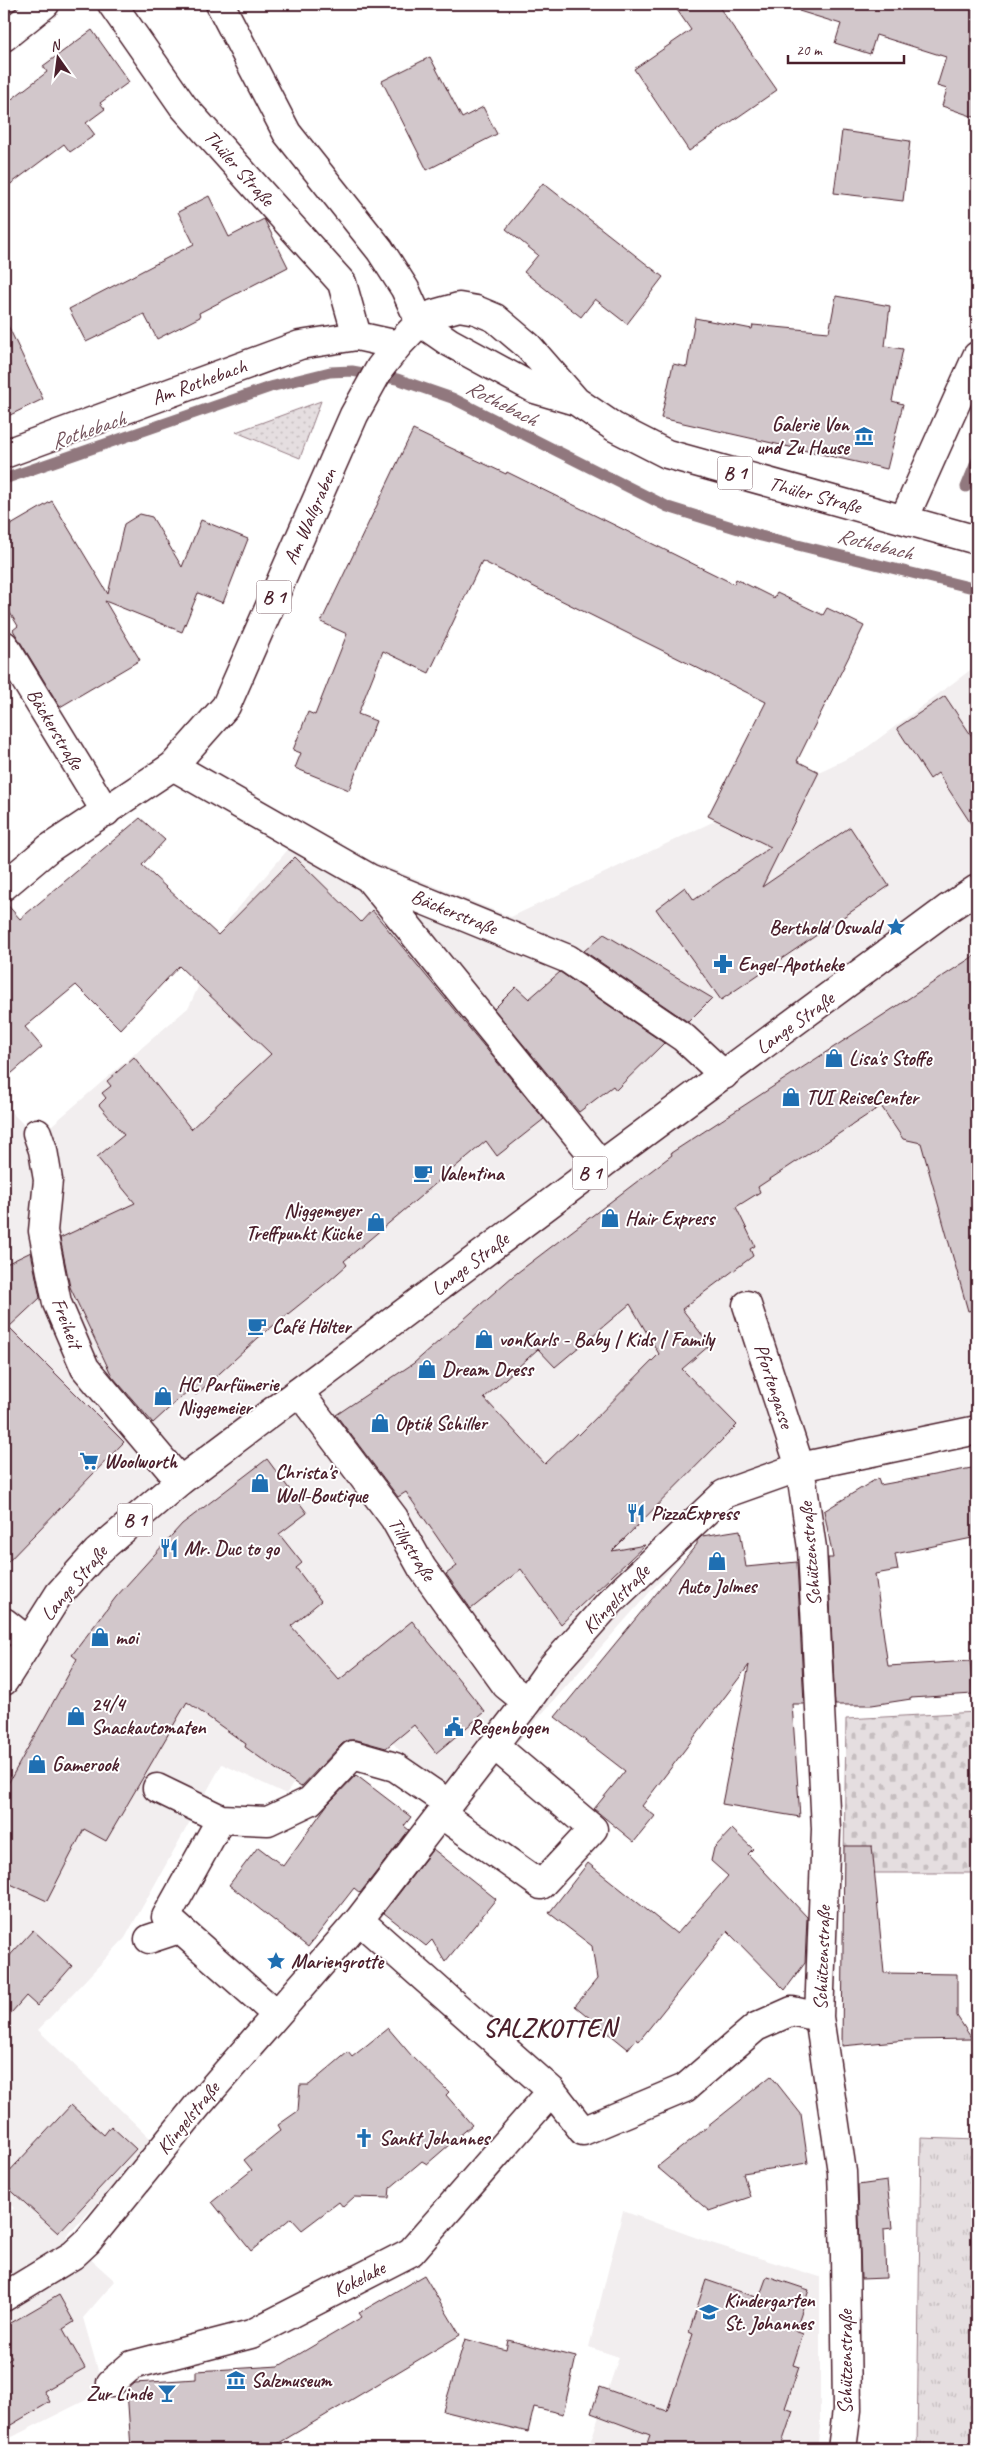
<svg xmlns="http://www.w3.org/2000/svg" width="981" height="2453" viewBox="0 0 981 2453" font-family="Caveat,sans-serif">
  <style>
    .built { fill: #f2eeef }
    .grass { fill: url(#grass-dots); stroke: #987e86 }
    .cemetery { fill: url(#cemetery-stones); stroke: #987e86 }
    .park { fill: url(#park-tufts); stroke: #987e86 }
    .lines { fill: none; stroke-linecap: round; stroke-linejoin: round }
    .stream { stroke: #91787e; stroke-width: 11 }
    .building { fill: #d2c7cb; stroke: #4a1f2b; fill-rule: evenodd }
    .minor-casing { stroke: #4a1f2b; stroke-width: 31 }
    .major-casing { stroke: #4a1f2b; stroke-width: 31 }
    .minor { stroke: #fff; stroke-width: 28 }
    .major { stroke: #fff; stroke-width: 28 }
    .labels { text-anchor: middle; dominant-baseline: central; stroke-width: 4; stroke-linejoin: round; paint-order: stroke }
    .shield { fill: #fff; stroke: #80626b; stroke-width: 1 }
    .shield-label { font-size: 19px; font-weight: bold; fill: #4a1f2b }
    .street-label { font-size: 20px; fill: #4a1f2b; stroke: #fff }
    .poi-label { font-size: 20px; font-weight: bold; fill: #4a1f2b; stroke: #fff; text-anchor: start }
    .water-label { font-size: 21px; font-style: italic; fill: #74535c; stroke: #fff }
    .district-label { font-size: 25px; font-weight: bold; letter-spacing: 1px; fill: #4a1f2b; stroke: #fff }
  </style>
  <defs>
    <pattern id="grass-dots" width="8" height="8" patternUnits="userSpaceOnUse" patternTransform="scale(1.25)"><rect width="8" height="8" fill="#e5dee0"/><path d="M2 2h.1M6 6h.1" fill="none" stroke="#c6bec0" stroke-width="1.8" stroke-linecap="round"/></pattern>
    <pattern id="cemetery-stones" width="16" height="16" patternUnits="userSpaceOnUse" patternTransform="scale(1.25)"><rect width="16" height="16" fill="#e5dee0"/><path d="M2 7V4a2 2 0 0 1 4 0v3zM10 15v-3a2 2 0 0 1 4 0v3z" fill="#c6bec0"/></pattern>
    <pattern id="park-tufts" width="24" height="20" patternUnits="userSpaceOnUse" patternTransform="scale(1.25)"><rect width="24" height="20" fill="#e5dee0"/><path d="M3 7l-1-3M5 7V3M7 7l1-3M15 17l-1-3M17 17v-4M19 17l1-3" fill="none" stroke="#c6bec0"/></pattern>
  </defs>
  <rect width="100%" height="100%" fill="#fff"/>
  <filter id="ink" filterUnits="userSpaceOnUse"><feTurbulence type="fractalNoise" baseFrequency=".02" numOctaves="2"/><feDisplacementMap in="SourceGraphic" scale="10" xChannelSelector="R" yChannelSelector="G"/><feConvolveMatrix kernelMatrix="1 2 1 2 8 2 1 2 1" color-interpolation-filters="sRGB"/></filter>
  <g filter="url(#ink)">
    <path class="built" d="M 977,665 L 977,1439 L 736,1495 L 532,1725 L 467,1806 L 417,1771 L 376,1723 L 358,1727 L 339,1751 L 324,1739 L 286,1794 L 222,1764 L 125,1938 L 38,2030 L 154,2142 L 66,2237 L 115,2281 L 83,2318 L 104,2391 L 4,2441 L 4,2218 L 14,2208 L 4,2198 L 4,1105 L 37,1138 L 189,1007 L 229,919 L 302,833 L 511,917 L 861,752 Z
      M 623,2211 L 708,2242 L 820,2277 L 820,2427 L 817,2449 L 588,2449 L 619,2357 L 589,2347 Z"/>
    <path class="grass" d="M 321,401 L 300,458 L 236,432 Z"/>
    <path class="cemetery" d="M 977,1712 L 977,1873 L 874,1873 L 873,1863 L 844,1864 L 846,1719 Z"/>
    <path class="park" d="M 921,2138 L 977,2140 L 977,2449 L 917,2449 Z"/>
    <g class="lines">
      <path class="stream" d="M 4,479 L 270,387 L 330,372 L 352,371 L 397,379 L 452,398 L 668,507 L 761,536 L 977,589
        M 966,487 L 977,460"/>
    </g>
    <path class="building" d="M 673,4 L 717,4 L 777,90 L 689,151 L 634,69 L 691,30 Z
      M 800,4 L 946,4 L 962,9 L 964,4 L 977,4 L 977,118 L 942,106 L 947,89 L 937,86 L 946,57 L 876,35 L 870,54 L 835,43 L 841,24 L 799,11 Z
      M 92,30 L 129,82 L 100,103 L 105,109 L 86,123 L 95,135 L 70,152 L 64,144 L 4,189 L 4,105 L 47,72 L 43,66 Z
      M 430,57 L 462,118 L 483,107 L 497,134 L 427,170 L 382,81 Z
      M 842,131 L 910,141 L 903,201 L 834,193 Z
      M 543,183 L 663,277 L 627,324 L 595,299 L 581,317 L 524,272 L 538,255 L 506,229 Z
      M 209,196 L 229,237 L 264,219 L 288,267 L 199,313 L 200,317 L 157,339 L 144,314 L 86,342 L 69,309 L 194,244 L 178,212 Z
      M 836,296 L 890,306 L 885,346 L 903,349 L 892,401 L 903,404 L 887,469 L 661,418 L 673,364 L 687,367 L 695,318 L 752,329 L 753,325 L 829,332 Z
      M 4,317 L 43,399 L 4,418 Z
      M 413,430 L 506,474 L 507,472 L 734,584 L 736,579 L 774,598 L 777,593 L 823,615 L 827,608 L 864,626 L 797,761 L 819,772 L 762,887 L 850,827 L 889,886 L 721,1000 L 656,909 L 685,887 L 694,900 L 771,847 L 708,816 L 766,702 L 482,561 L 429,673 L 383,651 L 358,714 L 376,721 L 349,790 L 295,768 L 301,753 L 293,750 L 308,712 L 315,715 L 347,634 L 321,622 Z
      M 52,501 L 108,594 L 124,524 L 140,514 L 152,517 L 182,567 L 201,520 L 248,539 L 223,603 L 198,593 L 182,632 L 105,601 L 140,660 L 60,707 L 13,630 L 18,626 L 4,603 L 4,529 Z
      M 945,696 L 977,744 L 977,833 L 938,773 L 930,779 L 897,728 Z
      M 140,818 L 165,840 L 142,865 L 218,935 L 295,857 L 361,922 L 372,910 L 544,1119 L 497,1156 L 486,1141 L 344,1261 L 347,1265 L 329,1281 L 258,1338 L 196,1395 L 190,1389 L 153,1423 L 112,1376 L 70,1287 L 60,1238 L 135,1203 L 97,1157 L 124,1135 L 99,1105 L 106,1098 L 102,1093 L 111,1086 L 107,1081 L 134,1057 L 191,1129 L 271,1054 L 179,966 L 120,1029 L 76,985 L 25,1027 L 42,1047 L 4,1080 L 4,901 L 20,919 Z
      M 604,934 L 712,998 L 688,1022 L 584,951 Z
      M 977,954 L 977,1309 L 968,1311 L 921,1143 L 903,1139 L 881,1106 L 758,1187 L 760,1192 L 736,1207 L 755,1246 L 750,1249 L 753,1256 L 682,1309 L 710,1345 L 682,1369 L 737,1425 L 612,1551 L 645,1545 L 561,1624 L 521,1569 L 471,1609 L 446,1574 L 457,1566 L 406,1492 L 398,1497 L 336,1415 L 414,1363 L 513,1276 L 672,1155 L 671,1153 ZM 630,1304 L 659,1354 L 579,1435 L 577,1433 L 545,1464 L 484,1398 L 538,1349 L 555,1367 Z
      M 560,972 L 664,1043 L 616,1090 L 613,1086 L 579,1112 L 494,1009 L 516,987 L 529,999 Z
      M 31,1252 L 40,1298 L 9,1327 L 124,1442 L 4,1566 L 4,1265 Z
      M 267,1459 L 307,1513 L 279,1534 L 302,1563 L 296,1568 L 321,1601 L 291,1626 L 339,1680 L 412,1621 L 485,1712 L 436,1753 L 414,1725 L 386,1748 L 357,1740 L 348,1740 L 342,1744 L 301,1787 L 245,1747 L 246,1744 L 187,1702 L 106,1841 L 84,1829 L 47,1901 L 4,1881 L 4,1791 L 77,1659 L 72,1655 L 116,1597 L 182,1524 Z
      M 977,1467 L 977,1537 L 895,1554 L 898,1570 L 875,1574 L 888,1666 L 970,1661 L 973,1694 L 911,1698 L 911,1699 L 872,1705 L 835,1705 L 828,1558 L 833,1558 L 824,1511 L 878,1478 L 880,1485 Z
      M 740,1530 L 746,1567 L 797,1562 L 804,1704 L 792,1704 L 800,1817 L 722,1804 L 749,1665 L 642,1806 L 655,1816 L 634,1842 L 594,1809 L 625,1771 L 555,1717 L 697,1544 L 697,1541 L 702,1536 Z
      M 356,1775 L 411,1817 L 404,1826 L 409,1830 L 360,1893 L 354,1888 L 308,1947 L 229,1885 L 258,1847 L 283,1866 L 327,1805 Z
      M 732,1829 L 753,1849 L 748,1854 L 807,1917 L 805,1963 L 785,1990 L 727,1931 L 639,2041 L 636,2039 L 628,2049 L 575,2006 L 597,1979 L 592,1946 L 549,1913 L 588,1863 L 677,1934 L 728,1876 L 711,1861 L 714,1848 Z
      M 844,1846 L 872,1846 L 884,1973 L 957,1974 L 957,2016 L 972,2039 L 907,2040 L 842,2046 Z
      M 433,1849 L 496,1899 L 445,1962 L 432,1940 L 426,1946 L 384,1913 Z
      M 33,1930 L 72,1966 L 37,2006 L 26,1996 L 4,2021 L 4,1962 Z
      M 388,2028 L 411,2055 L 449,2092 L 446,2095 L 472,2125 L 427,2164 L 422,2161 L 390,2188 L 389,2198 L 354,2197 L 343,2207 L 339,2202 L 302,2230 L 291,2218 L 251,2251 L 212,2202 L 252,2170 L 244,2160 L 281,2130 L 278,2125 L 298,2111 L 300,2085 L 309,2085 L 348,2052 L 352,2057 Z
      M 771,2076 L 801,2114 L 808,2163 L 743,2173 L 750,2197 L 709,2211 L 657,2167 Z
      M 71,2105 L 104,2135 L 111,2126 L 136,2149 L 58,2233 L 4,2184 L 4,2177 Z
      M 887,2181 L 892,2228 L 884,2229 L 886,2278 L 861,2279 L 858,2185 Z
      M 424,2275 L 460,2335 L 269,2449 L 131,2449 L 127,2390 L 135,2383 L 196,2379 L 196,2371 L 279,2366 L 362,2317 L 359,2313 Z
      M 767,2276 L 809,2290 L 795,2331 L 803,2334 L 793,2365 L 799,2367 L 785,2408 L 793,2411 L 780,2449 L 645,2449 L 650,2435 L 591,2413 L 600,2387 L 667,2411 L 693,2334 L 689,2332 L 706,2280 L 759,2298 Z
      M 59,2295 L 74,2322 L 63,2329 L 85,2368 L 44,2391 L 50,2402 L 4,2429 L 4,2363 L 12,2358 L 4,2346 L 4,2327 Z
      M 465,2339 L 506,2350 L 508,2340 L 576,2357 L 563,2414 L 534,2407 L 528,2432 L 443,2411 Z"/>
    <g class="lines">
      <g class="minor-casing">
        <path id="minor" d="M 112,4 L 183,106 L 342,283 L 357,336
          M 4,37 L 45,4
          M 4,454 L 300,345 L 357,336 L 398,345
          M 904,519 L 977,356
          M 4,645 L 106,812
          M 173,766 L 369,878 L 568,959 L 684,1038 L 724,1075
          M 371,881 L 601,1165
          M 37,1133 L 43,1150 L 48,1180 L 43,1231 L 57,1303 L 85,1368 L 180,1481
          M 747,1305 L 800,1467 L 812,1548 L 826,1829 L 819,2017 L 842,2172 L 845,2256 L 847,2410 L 842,2449
          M 299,1392 L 394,1518 L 422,1568 L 506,1685 L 527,1702
          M 4,1622 L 28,1641
          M 157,1788 L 221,1819
          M 441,1814 L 541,1885 L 593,1829 L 494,1745
          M 359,1920 L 552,2091 L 583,2131 L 685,2088 L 756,2027 L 792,2011 L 819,2017
          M 149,1939 L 179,1929
          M 276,2014 L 166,1917 L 221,1819 L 268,1821 L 310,1801 L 353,1755 L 395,1767 L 449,1804
          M 4,2297 L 73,2255 L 87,2242 L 198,2105 L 359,1920 L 527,1702 L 551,1668 L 611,1601 L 724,1494 L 800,1467 L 977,1430
          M 111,2383 L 132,2365 L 251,2334 L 411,2252 L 552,2091"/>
      </g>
      <g class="major-casing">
        <path id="major" d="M 220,4 L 287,133 L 380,250 L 405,289 L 420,322 L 449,342 L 535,389 L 576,401
          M 4,886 L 48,849 L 173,766 L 226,706 L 354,415 L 380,368 L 398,345 L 420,322 L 434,314 L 459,307 L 476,310 L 495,318 L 528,346 L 576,401 L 614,427 L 667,454 L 977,540
          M 4,1681 L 59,1594 L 97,1552 L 180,1481 L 601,1165 L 947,909 L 977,889"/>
      </g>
      <use href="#minor" class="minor"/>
      <use href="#major" class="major"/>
    </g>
  </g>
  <defs>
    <g id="museum-bare" transform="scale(1.5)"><path d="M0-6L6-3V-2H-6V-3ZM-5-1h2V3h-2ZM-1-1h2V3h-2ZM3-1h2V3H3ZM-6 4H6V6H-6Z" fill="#1f6fb2" stroke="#fff" stroke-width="2.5" paint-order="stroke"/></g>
    <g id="sight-bare" transform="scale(1.5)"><path d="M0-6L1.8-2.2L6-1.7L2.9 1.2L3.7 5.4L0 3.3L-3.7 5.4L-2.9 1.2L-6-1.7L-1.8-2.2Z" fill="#1f6fb2" stroke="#fff" stroke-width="2.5" paint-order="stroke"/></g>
    <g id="pharmacy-bare" transform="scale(1.5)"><path d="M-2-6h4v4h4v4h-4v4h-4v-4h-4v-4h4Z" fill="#1f6fb2" stroke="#fff" stroke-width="2.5" paint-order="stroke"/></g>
    <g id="shop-bare" transform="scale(1.5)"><path d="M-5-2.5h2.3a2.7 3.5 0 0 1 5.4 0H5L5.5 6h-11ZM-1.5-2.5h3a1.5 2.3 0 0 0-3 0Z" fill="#1f6fb2" stroke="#fff" stroke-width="2.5" paint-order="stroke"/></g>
    <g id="cafe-bare" transform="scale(1.5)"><path d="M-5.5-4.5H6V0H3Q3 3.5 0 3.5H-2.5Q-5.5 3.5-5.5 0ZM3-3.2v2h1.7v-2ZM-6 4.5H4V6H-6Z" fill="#1f6fb2" stroke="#fff" stroke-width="2.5" paint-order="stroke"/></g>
    <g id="supermarket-bare" transform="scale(1.5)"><path d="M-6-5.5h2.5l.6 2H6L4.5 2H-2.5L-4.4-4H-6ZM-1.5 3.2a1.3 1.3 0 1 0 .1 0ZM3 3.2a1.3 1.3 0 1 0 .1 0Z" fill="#1f6fb2" stroke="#fff" stroke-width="2.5" paint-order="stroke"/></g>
    <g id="restaurant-bare" transform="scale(1.5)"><path d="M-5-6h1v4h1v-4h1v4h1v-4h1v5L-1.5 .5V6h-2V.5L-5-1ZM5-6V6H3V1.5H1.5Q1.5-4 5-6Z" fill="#1f6fb2" stroke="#fff" stroke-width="2.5" paint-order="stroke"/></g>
    <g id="civic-bare" transform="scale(1.5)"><path d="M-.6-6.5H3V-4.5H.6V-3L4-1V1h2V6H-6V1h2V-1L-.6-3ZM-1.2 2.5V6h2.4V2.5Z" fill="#1f6fb2" stroke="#fff" stroke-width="2.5" paint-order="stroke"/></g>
    <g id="church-bare" transform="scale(1.5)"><path d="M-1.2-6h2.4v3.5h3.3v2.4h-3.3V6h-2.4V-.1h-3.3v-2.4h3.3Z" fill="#1f6fb2" stroke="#fff" stroke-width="2.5" paint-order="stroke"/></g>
    <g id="school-bare" transform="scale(1.5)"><path d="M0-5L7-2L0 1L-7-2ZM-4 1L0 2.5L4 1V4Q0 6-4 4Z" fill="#1f6fb2" stroke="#fff" stroke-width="2.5" paint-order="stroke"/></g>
    <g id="bar-bare" transform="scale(1.5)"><path d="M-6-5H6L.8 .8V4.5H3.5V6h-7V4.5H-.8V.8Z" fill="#1f6fb2" stroke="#fff" stroke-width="2.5" paint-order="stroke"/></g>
  </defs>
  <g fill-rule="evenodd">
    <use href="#museum-bare" x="864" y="436"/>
    <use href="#sight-bare" x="896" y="927"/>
    <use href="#pharmacy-bare" x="723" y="964"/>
    <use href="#shop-bare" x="834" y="1058"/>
    <use href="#shop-bare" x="791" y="1097"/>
    <use href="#cafe-bare" x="423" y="1173"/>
    <use href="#shop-bare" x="610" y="1218"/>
    <use href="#shop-bare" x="376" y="1222"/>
    <use href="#cafe-bare" x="257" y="1326"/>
    <use href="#shop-bare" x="484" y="1339"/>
    <use href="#shop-bare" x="427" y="1369"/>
    <use href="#shop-bare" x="163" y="1396"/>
    <use href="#shop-bare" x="380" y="1423"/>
    <use href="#supermarket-bare" x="89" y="1461"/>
    <use href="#shop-bare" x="260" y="1483"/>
    <use href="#restaurant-bare" x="636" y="1513"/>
    <use href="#restaurant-bare" x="169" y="1548"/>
    <use href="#shop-bare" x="717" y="1561"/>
    <use href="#shop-bare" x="100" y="1637"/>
    <use href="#shop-bare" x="76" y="1716"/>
    <use href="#civic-bare" x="454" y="1727"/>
    <use href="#shop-bare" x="37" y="1764"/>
    <use href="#sight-bare" x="276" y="1961"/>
    <use href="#church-bare" x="364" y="2138"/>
    <use href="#school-bare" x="709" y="2312"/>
    <use href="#museum-bare" x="236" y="2380"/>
    <use href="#bar-bare" x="167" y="2393"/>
  </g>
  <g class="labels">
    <g class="shield">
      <rect x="717.5" y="456.5" width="35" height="33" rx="4"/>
      <rect x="256.5" y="580.5" width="35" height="33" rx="4"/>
      <rect x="572.5" y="1156.5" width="35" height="33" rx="4"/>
      <rect x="117.5" y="1503.5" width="35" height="33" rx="4"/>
    </g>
    <g class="shield-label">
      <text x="735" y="473">B 1</text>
      <text x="274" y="597">B 1</text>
      <text x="590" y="1173">B 1</text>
      <text x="135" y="1520">B 1</text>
    </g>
    <g class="street-label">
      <text transform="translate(239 168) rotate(48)">Thüler Straße</text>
      <text transform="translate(199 382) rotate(-20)">Am Rothebach</text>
      <text transform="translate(815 495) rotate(15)">Thüler Straße</text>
      <text transform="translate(310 516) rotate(-66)">Am Wallgraben</text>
      <text transform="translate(55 729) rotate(59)">Bäckerstraße</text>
      <text transform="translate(454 912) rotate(22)">Bäckerstraße</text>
      <text transform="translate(795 1023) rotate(-36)">Lange Straße</text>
      <text transform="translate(470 1264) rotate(-37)">Lange Straße</text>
      <text transform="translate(67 1323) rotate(69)">Freiheit</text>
      <text transform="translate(774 1386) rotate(72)">Pfortengasse</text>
      <text transform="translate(412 1549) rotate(58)">Tillystraße</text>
      <text transform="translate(810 1554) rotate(-95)">Schützenstraße</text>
      <text transform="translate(74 1583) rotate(-50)">Lange Straße</text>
      <text transform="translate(616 1599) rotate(-46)">Klingelstraße</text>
      <text transform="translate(822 1958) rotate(-88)">Schützenstraße</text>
      <text transform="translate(188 2118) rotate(-51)">Klingelstraße</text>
      <text transform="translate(359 2279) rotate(-27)">Kokelake</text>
      <text transform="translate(845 2362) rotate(-90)">Schützenstraße</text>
    </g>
    <g class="poi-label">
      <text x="849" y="424" text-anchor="end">Galerie Von<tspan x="849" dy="23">und Zu Hause</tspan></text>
      <text x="881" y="927" text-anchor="end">Berthold Oswald</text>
      <text x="738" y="964">Engel-Apotheke</text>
      <text x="849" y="1058">Lisa's Stoffe</text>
      <text x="806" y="1097">TUI ReiseCenter</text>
      <text x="438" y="1173">Valentina</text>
      <text x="361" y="1210" text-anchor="end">Niggemeyer<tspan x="361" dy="23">Treffpunkt Küche</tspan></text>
      <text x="625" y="1218">Hair Express</text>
      <text x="272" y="1326">Café Hölter</text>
      <text x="499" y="1339">vonKarls - Baby | Kids | Family</text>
      <text x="442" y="1369">Dream Dress</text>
      <text x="178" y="1384">HC Parfümerie<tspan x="178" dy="23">Niggemeier</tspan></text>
      <text x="395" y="1423">Optik Schiller</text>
      <text x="104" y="1461">Woolworth</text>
      <text x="275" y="1472">Christa's<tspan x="275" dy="23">Woll-Boutique</tspan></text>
      <text x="651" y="1513">PizzaExpress</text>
      <text x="184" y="1548">Mr. Duc to go</text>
      <text x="717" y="1586" text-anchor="middle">Auto Jolmes</text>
      <text x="115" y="1637">moi</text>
      <text x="91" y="1704">24/4<tspan x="91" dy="23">Snackautomaten</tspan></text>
      <text x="469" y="1727">Regenbogen</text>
      <text x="52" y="1764">Gamerook</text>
      <text x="291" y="1961">Mariengrotte</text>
      <text x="379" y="2138">Sankt Johannes</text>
      <text x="724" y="2300">Kindergarten<tspan x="724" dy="23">St. Johannes</tspan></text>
      <text x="251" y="2380">Salzmuseum</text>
      <text x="152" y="2393" text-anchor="end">Zur Linde</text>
    </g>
    <g class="water-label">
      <text transform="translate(502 403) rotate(27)">Rothebach</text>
      <text transform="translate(88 430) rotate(-19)">Rothebach</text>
      <text transform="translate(875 544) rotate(14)">Rothebach</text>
    </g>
    <g class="district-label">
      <text x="550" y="2028">SALZKOTTEN</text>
    </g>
  </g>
  <rect width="981" height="2453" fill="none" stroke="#fff" stroke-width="20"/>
  <rect x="10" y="10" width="961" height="2433" fill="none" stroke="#4a1f2b" stroke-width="2" filter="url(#ink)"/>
  <g transform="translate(58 58) rotate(346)" stroke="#ffffff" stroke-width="4" paint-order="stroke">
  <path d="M0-4L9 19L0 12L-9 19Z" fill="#4a1f2b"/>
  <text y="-8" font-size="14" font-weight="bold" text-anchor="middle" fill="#4a1f2b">N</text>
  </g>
  <path d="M788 55v8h116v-8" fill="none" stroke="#4a1f2b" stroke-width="2.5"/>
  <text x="796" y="55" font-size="15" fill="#4a1f2b" stroke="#ffffff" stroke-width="4" paint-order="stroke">20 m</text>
</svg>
